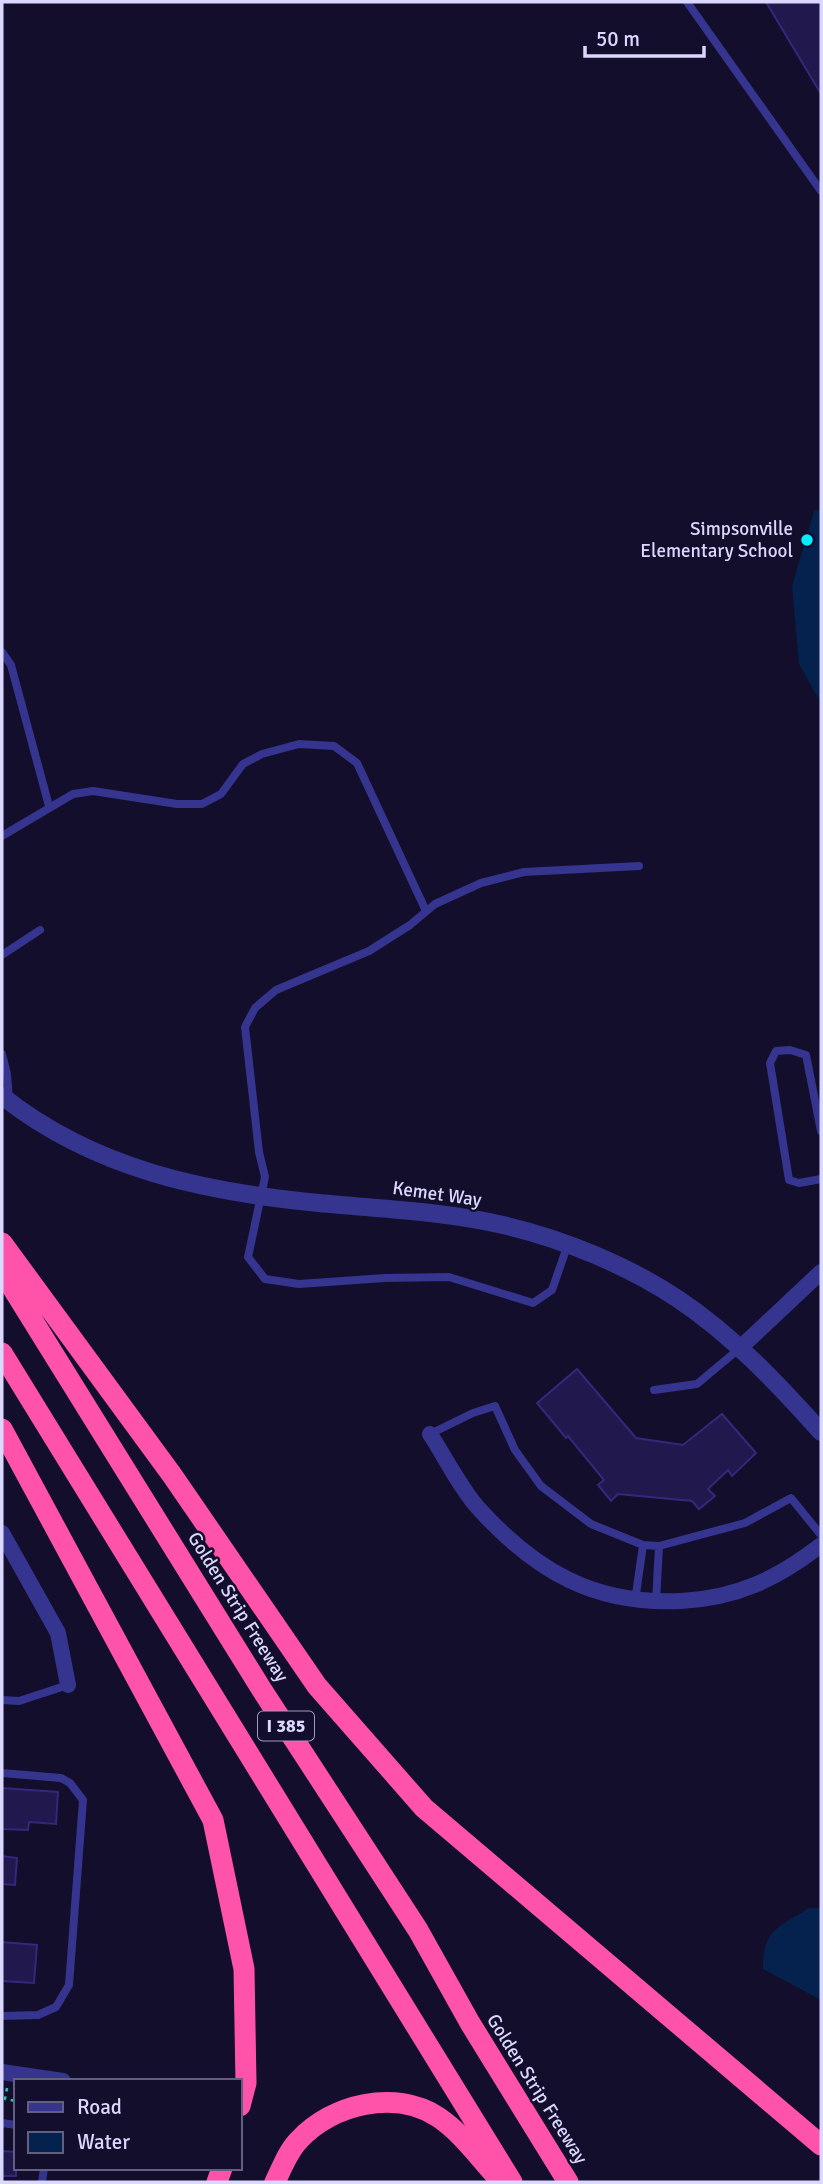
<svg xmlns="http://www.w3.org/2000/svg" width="823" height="2184" viewBox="0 0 823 2184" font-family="Signika,sans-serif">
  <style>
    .water { fill: #05214d }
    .building { fill: #21184e; stroke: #36277d; stroke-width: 2 }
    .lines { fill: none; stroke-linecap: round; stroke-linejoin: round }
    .path { stroke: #22c9ba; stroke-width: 2.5; stroke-dasharray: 3.5 5; stroke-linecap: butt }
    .service { stroke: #35348f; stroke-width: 8 }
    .minor { stroke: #35348f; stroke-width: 16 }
    .tertiary { stroke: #35348f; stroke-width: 18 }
    .motorway { stroke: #ff53aa; stroke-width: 21 }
    .poi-dot { fill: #04edff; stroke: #120e2b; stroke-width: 2.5 }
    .labels { text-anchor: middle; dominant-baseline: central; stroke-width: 5; stroke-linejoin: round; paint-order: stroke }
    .shield { fill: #120e2b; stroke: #9f9bbf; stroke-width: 2 }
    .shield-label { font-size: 18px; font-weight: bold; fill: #dbd8ff }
    .poi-label { font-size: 19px; fill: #dbd8ff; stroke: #120e2b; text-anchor: end }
    .street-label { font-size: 19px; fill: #dbd8ff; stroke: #120e2b }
  </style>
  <rect width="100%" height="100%" fill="#120e2b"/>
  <path class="water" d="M 821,509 L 821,703 L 799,664 L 792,586 L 814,511 Z
    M 809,1908 L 821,1908 L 821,2000 L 763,1969 C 762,1930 779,1927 809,1908 Z"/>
  <path class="building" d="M 766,2 L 821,2 L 821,94 Z
    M 577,1369 L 636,1438 L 683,1445 L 722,1414 L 756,1453 L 732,1476 L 728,1470 L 708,1489 L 715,1496 L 699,1509 L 692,1501 L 618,1494 L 611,1501 L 598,1485 L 604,1480 L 568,1436 L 566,1438 L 537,1403 Z
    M 2,1788 L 58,1792 L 56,1824 L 29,1822 L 28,1830 L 2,1829 Z
    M 2,1856 L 17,1858 L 15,1885 L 2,1884 Z
    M 2,1942 L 37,1945 L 34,1983 L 2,1981 Z
    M 2,2151 L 16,2152 L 16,2176 L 2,2176 Z"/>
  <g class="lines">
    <path class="path" d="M 7,2088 L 5,2099 L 16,2101"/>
    <path class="service" d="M 687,2 L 821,191
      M 2,652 L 11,665 L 49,806
      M 2,836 L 73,794 L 93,791 L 177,804 L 202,804 L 221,794 L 243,764 L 262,754 L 299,744 L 334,746 L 357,763 L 426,911
      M 2,955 L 40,930
      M 2,1054 L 7,1074 L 9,1099
      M 821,1131 L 806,1055 L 790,1050 L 776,1051 L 770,1063 L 789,1180 L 799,1183 L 821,1179
      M 568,1244 L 552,1290 L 533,1303 L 449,1277 L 385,1278 L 299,1284 L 265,1279 L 248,1257 L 265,1177 L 259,1152 L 245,1027 L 255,1008 L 276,990 L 369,951 L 410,925 L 435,904 L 481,883 L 524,872 L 639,866
      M 654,1390 L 697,1384 L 740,1348
      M 430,1434 L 473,1413 L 495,1406 L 515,1450 L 541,1486 L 591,1524 L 643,1545 L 659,1546 L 745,1523 L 791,1498 L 821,1535
      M 635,1601 L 643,1545
      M 656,1602 L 659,1546
      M 2,1700 L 19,1701 L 68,1685
      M 2,1773 L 61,1778 L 70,1783 L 83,1800 L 69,1985 L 56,2007 L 38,2015 L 2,2016
      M 2,2123 L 16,2125
      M 42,2182 L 44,2168"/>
    <path class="minor" d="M 740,1348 L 821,1272
      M 430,1434 C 445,1457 462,1491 480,1510 C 537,1572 595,1605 681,1601 C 737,1598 777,1579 821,1545
      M 2,1533 L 58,1633 L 68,1685
      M 2,2072 L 63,2081"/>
    <path class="tertiary" d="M 2,1096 C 94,1169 204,1192 319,1203 C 380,1209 442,1211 503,1225 C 563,1239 627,1265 678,1299 C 732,1335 778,1384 821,1432"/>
    <path class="motorway" d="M 2,1243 L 172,1475 L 317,1686 L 424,1808 L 821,2145
      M 2,1271 L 262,1690 L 418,1930 L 470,2023 L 568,2182
      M 2,1353 L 512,2182
      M 2,1429 L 213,1820 L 244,1969 L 246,2083 L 240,2106
      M 217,2182 L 222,2168
      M 275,2182 C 282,2168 288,2151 299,2140 C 332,2104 395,2089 438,2117 C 462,2133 480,2159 499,2179"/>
  </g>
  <circle class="poi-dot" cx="807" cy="540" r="7"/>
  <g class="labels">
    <rect class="shield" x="258" y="1711.5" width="56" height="29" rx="5"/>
    <g class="shield-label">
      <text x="286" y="1726">I 385</text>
    </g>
    <g class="poi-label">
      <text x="793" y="529">Simpsonville<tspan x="793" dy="22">Elementary School</tspan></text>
    </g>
    <g class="street-label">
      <text transform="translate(437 1194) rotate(8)">Kemet Way</text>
      <text transform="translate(238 1607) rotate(58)">Golden Strip Freeway</text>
      <text transform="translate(537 2089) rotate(58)">Golden Strip Freeway</text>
    </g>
  </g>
  <rect width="823" height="2184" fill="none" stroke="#dbd8ff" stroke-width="7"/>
  <rect x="14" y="2079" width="228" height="91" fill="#120e2b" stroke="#625f80" stroke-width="2"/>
  <rect x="28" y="2102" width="35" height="10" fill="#35348f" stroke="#625f80" stroke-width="2"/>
  <text x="77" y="2114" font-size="21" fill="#dbd8ff">Road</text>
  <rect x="28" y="2132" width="35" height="21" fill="#05214d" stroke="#625f80" stroke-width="2"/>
  <text x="77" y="2149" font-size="21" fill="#dbd8ff">Water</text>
  <path d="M585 46v10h119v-10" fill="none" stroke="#dbd8ff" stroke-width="3.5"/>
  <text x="596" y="46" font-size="21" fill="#dbd8ff" stroke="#120e2b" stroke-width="5" paint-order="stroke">50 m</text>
</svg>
